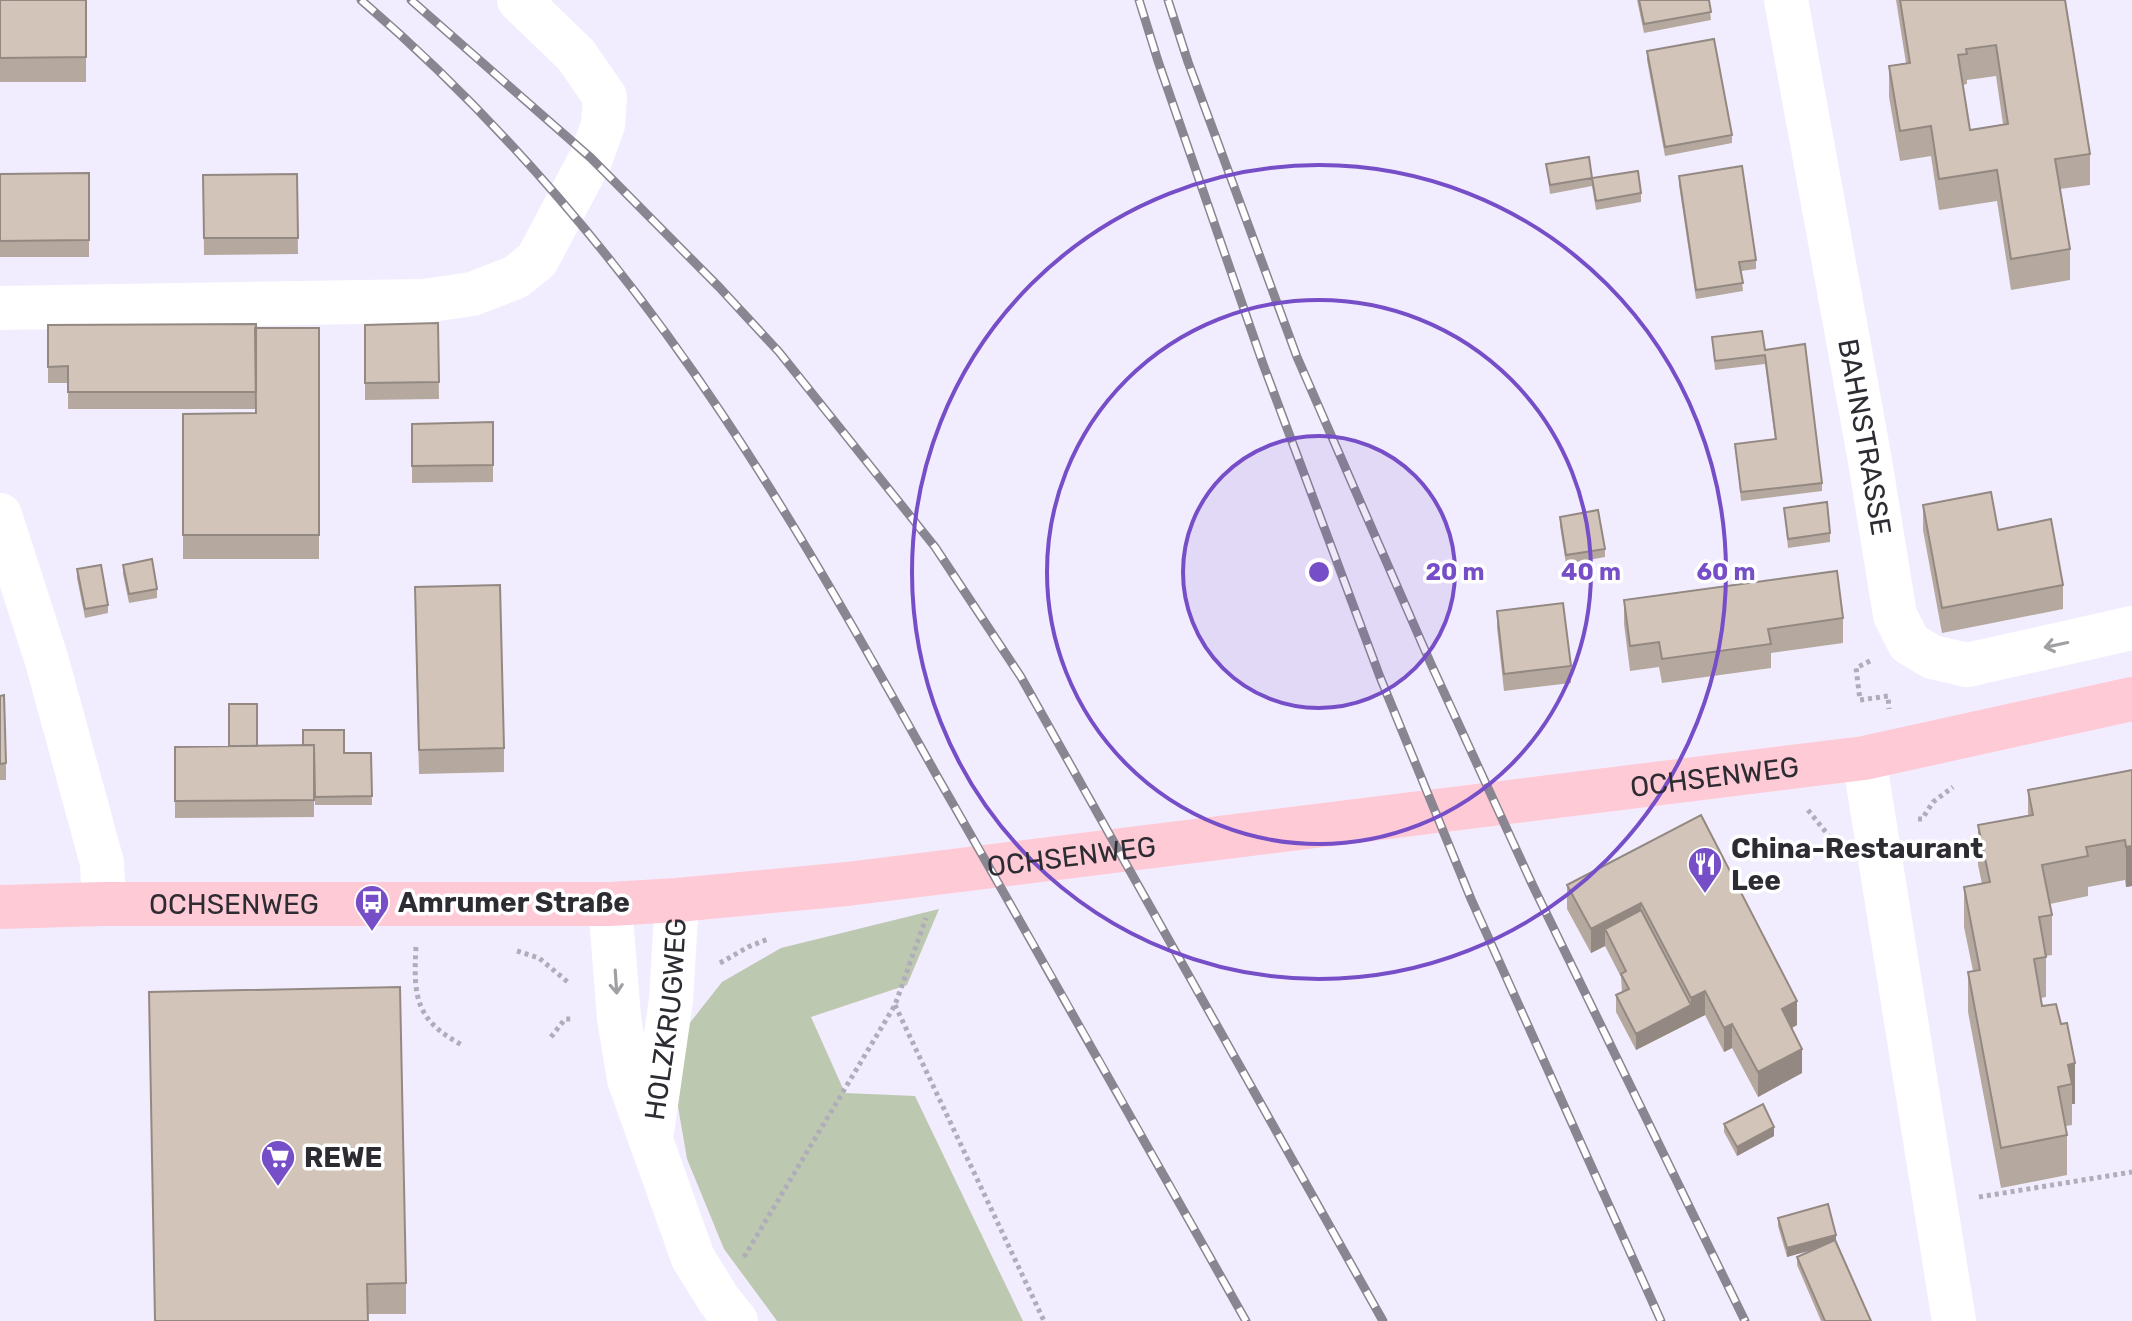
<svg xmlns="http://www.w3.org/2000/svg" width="2132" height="1321" viewBox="0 0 2132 1321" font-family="Rubik,sans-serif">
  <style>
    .green { fill: #bdc8b1 }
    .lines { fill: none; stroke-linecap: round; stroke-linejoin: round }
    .path { stroke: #b0adba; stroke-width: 5; stroke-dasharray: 4 4; stroke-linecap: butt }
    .minor { stroke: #fff; stroke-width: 44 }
    .major { stroke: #fecad6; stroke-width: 44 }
    .rail-casing { stroke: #898691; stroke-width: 9 }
    .rail { stroke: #fff; stroke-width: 6; stroke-dasharray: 18; stroke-linecap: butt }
    .wall { fill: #b5a99f; fill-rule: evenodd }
    .shaded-wall { fill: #938982 }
    .building { fill: #d2c4b9; stroke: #938982; stroke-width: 2; fill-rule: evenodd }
    .oneway { stroke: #a0a0a3 }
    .ring { fill: none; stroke: #764ec7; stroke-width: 4 }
    .labels { text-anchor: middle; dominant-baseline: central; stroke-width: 7; stroke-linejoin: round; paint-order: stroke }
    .street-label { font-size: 28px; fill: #2d2c32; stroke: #fff }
    .poi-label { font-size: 28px; font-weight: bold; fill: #2d2c32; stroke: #fff; text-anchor: start }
    .centre { fill: #764ec7; stroke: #fff; stroke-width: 4 }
    .ring-label { font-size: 24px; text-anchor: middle; font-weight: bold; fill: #764ec7; stroke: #fff; stroke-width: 7; stroke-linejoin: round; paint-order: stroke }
  </style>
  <rect width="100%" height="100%" fill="#f2edfe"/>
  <path class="green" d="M 939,909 L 907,985 L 811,1017 L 845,1093 L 915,1096 L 1023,1321 L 777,1321 L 724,1249 L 687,1159 L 675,1089 L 685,1029 L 722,982 L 781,948 Z"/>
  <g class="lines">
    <path class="path" d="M 1870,661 L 1856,668 L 1860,700 L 1888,696 L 1889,709
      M 1808,810 L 1829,836
      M 1918,819 L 1922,819 L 1933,802 L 1953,787
      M 416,947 C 413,998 416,1021 464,1046
      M 517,951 L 539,958 L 569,983
      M 720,963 L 748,947 L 768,939
      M 895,1005 L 1044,1321
      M 551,1037 L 565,1019 L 573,1019
      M 1979,1197 L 2132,1172
      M 744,1257 L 895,1005 L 926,918"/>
    <g class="minor">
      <path id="s1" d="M 1786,0 L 1869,455 L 1895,615 L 1909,643 L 1932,657 L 1967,665 L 2132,628"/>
      <path d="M 0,308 L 424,301 L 472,294 L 516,277 L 537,260 L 591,158 L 603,125 L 605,97 L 576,55 L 519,0"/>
      <path d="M 0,515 L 47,661 L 102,863 L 104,904"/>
      <path d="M 1864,758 L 1954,1321"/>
      <path d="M 610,904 L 619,1018 L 629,1079 L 693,1258 L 719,1300 L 736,1321"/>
      <path id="s2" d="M 652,1132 L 671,1000 L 677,900"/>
    </g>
    <path class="major" id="s3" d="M 0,907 L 104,904 L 610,904 L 677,900 L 847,884 L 1864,758 L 2132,699"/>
    <g class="rail-casing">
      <path id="rail" d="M 361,0 C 500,119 623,264 724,417 C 801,533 869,654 937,776 C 1041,957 1143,1139 1246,1321
        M 411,0 L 591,158 L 719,287 L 779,352 L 935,547 L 1021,677 L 1383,1321
        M 1139,0 L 1158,61 L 1263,364 L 1380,677 L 1471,899 L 1661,1321
        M 1168,0 L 1188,62 L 1297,357 L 1431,664 L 1533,886 L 1745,1321"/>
    </g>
    <use href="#rail" class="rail"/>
  </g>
  <path class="wall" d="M 0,0 L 86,0 L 86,82 L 0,82 Z
    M 1637,0 L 1709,0 L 1711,20 L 1644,33 Z
    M 1896,0 L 2065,0 L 2090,154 L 2090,185 L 2060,189 L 2070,249 L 2070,280 L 2011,290 L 1997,201 L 1939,210 L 1931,156 L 1900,161 L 1889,97 L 1889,66 L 1906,63 ZM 1996,76 L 2003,124 L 1970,130 L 1963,85 L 1967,84 L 1967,80 Z
    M 1647,51 L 1732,135 L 1732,143 L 1665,156 L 1647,60 Z
    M 1546,164 L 1592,178 L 1592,186 L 1550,194 Z
    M 89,173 L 89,257 L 0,257 L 0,174 Z
    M 297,174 L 298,254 L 204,255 L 203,175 Z
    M 1679,176 L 1756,260 L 1756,269 L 1741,271 L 1743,291 L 1696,299 L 1679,185 Z
    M 1592,178 L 1641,193 L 1641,202 L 1596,210 L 1592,186 Z
    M 438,323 L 439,399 L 365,400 L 365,325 Z
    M 48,325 L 319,328 L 319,559 L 183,559 L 183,414 L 256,413 L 256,409 L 68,409 L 68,383 L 48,383 Z
    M 1712,337 L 1765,350 L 1822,483 L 1822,491 L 1741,501 L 1735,444 L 1775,439 L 1765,364 L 1715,370 Z
    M 493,422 L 493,482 L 412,483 L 412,424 Z
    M 1923,505 L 1998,530 L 2063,585 L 2063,609 L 1942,633 L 1923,530 Z
    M 1784,508 L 1830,533 L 1830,542 L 1788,548 Z
    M 1560,517 L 1605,549 L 1605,557 L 1566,564 L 1560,526 Z
    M 123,565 L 157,589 L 157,598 L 129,603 L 123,574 Z
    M 77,569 L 108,605 L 108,613 L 85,618 L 77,578 Z
    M 1624,600 L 1843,618 L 1843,643 L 1771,653 L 1771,668 L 1662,683 L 1659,667 L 1630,671 L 1624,624 Z
    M 415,611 L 504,748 L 504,772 L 419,774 Z
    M 1497,611 L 1571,666 L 1571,683 L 1504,691 L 1497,628 Z
    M 0,696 L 6,763 L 6,780 L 0,780 Z
    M 257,746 L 344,753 L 371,753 L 372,805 L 315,805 L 314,762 L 314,817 L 175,818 L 175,747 Z
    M 2132,770 L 2132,886 L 2126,887 L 2125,880 L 2088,887 L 2088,896 L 2050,904 L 2052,915 L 2052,955 L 2046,956 L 2046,997 L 2041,998 L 2042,1006 L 2061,1024 L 2067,1023 L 2075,1104 L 2072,1104 L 2072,1125 L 2066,1126 L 2067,1135 L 2067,1175 L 2001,1188 L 1968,1012 L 1968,972 L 1973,971 L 1964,927 L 1964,887 L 1982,884 L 1978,865 L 1978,825 L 2028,815 L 2028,790 Z
    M 1701,815 L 1797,1025 L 1792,1028 L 1802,1073 L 1758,1097 L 1732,1048 L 1724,1052 L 1705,1015 L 1636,1050 L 1616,1012 L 1616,995 L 1622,992 L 1621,977 L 1605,946 L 1591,953 L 1567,909 L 1567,885 Z
    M 149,1023 L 406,1283 L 406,1314 L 368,1314 Z
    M 1724,1124 L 1774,1136 L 1737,1156 L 1724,1132 Z
    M 1778,1218 L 1836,1241 L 1871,1321 L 1821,1321 L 1797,1265 L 1797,1257 L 1815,1249 L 1787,1257 L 1778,1226 Z"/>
  <path class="shaded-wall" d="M 2132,846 L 2132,886 L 2126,887 L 2126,847 Z
    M 1641,903 L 1641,927 L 1605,929 L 1605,946 L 1591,953 L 1591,929 Z
    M 1705,991 L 1705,1015 L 1636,1050 L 1636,1034 L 1691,1005 L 1691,998 Z
    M 1797,1001 L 1797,1025 L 1782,1033 L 1782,1009 Z
    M 1732,1024 L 1732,1048 L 1724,1052 L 1724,1028 Z
    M 1802,1049 L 1802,1073 L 1758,1097 L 1758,1072 Z
    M 2075,1063 L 2075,1104 L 2072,1104 L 2072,1084 L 2068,1065 Z
    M 1774,1127 L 1774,1136 L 1737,1156 L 1737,1147 Z
    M 1836,1235 L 1836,1243 L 1787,1257 L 1787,1248 Z"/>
  <path class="building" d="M 0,0 L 86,0 L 86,57 L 0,58 Z
    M 1639,0 L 1709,0 L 1711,12 L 1644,24 Z
    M 1900,0 L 2065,0 L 2090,154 L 2055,159 L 2070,249 L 2011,259 L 1997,170 L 1939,179 L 1931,126 L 1900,131 L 1889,66 L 1910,63 ZM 1996,45 L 2008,124 L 1970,130 L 1958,55 L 1967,54 L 1966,49 Z
    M 1714,39 L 1732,135 L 1665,147 L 1647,51 Z
    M 1589,157 L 1592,178 L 1550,185 L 1546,164 Z
    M 1742,166 L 1756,260 L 1739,262 L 1743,283 L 1696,290 L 1679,176 Z
    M 1638,171 L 1641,193 L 1596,201 L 1592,178 Z
    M 89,173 L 89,240 L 0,241 L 0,174 Z
    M 297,174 L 298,238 L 204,238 L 203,175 Z
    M 438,323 L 439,382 L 365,383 L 365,325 Z
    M 256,324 L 256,392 L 68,392 L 68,366 L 48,367 L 48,325 Z
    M 255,328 L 319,328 L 319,535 L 183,535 L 183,414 L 256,413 Z
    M 1762,331 L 1765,350 L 1805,344 L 1822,483 L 1741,492 L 1735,444 L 1776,439 L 1765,355 L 1715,361 L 1712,337 Z
    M 493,422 L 493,465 L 412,466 L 412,424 Z
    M 1991,492 L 1998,530 L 2051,519 L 2063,585 L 1942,608 L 1923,505 Z
    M 1827,502 L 1830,533 L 1788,539 L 1784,508 Z
    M 1598,510 L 1605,549 L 1566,555 L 1560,517 Z
    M 152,559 L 157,589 L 129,594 L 123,565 Z
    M 101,565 L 108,605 L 85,609 L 77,569 Z
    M 1837,571 L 1843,618 L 1768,629 L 1771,644 L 1662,659 L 1659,642 L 1630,646 L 1624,600 Z
    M 500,585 L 504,748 L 419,750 L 415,587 Z
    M 1563,603 L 1571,666 L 1504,674 L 1497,611 Z
    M 4,695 L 6,763 L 0,764 L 0,696 Z
    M 229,704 L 257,704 L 257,746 L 229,746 Z
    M 303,730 L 344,730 L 344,753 L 371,753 L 372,796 L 315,797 L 314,745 L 303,745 Z
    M 314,745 L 314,800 L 175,801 L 175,747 Z
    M 2132,770 L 2132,846 L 2126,847 L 2125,840 L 2086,847 L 2088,856 L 2042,865 L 2052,915 L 2039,917 L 2046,957 L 2034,959 L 2042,1006 L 2056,1004 L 2061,1024 L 2067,1023 L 2075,1063 L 2068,1065 L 2072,1084 L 2058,1087 L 2067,1135 L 2001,1148 L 1968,972 L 1980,970 L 1964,887 L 1990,882 L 1978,825 L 2033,815 L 2028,790 Z
    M 1701,815 L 1797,1001 L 1782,1009 L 1802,1049 L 1758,1072 L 1732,1024 L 1724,1028 L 1705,991 L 1691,998 L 1641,903 L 1591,929 L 1567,885 Z
    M 1641,910 L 1691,1005 L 1636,1034 L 1616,995 L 1629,989 L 1621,974 L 1626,971 L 1605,929 Z
    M 400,987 L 406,1283 L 367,1284 L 368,1321 L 155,1321 L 149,992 Z
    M 1763,1104 L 1774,1127 L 1737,1147 L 1724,1124 Z
    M 1828,1204 L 1836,1235 L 1787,1248 L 1778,1218 Z
    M 1835,1240 L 1871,1321 L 1825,1321 L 1797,1257 Z"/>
  <defs><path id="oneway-shaft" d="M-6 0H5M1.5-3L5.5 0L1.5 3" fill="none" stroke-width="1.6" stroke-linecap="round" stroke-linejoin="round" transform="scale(2)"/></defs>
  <g class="oneway">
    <use href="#oneway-shaft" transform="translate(2056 645) rotate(168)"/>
    <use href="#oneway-shaft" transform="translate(616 982) rotate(86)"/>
  </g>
  <circle cx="1319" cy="572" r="136" fill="#764ec7" fill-opacity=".12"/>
  <g class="ring">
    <circle cx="1319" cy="572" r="136"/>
    <circle cx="1319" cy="572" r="272"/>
    <circle cx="1319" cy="572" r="407"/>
  </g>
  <defs>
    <g id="restaurant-pin" transform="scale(1.8)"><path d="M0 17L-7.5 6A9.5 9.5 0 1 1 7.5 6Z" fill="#764ec7" stroke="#fff"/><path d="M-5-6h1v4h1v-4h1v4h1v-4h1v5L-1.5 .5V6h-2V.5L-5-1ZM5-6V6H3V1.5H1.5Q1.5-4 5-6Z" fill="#fff"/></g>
    <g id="bus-pin" transform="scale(1.8)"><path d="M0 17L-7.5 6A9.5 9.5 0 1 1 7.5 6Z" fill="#764ec7" stroke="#fff"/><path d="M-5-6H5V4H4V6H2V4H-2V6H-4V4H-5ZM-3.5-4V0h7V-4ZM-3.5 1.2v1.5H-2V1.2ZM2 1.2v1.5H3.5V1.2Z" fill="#fff"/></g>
    <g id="supermarket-pin" transform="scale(1.8)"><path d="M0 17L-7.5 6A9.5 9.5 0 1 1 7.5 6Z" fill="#764ec7" stroke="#fff"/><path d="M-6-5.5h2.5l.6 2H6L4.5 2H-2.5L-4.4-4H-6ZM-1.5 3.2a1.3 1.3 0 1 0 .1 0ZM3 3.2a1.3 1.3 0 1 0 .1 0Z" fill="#fff"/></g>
  </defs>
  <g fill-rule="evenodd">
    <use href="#restaurant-pin" x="1705" y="864"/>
    <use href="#bus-pin" x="372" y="902"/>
    <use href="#supermarket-pin" x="278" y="1157"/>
  </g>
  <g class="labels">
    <g class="street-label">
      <text stroke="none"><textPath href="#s1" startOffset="444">BAHNSTRASSE</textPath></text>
      <text stroke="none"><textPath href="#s3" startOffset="1722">OCHSENWEG</textPath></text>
      <text stroke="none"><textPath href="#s3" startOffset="1074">OCHSENWEG</textPath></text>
      <text stroke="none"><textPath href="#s3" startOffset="234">OCHSENWEG</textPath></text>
      <text stroke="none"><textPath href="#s2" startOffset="114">HOLZKRUGWEG</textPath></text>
    </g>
    <g class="poi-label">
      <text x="1731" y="848">China-Restaurant<tspan x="1731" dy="32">Lee</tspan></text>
      <text x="398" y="902">Amrumer Straße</text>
      <text x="304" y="1157">REWE</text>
    </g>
  </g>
  <circle cx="1319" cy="572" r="12" class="centre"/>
  <g class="ring-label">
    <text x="1455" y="580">20 m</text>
    <text x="1591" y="580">40 m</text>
    <text x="1726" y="580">60 m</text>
  </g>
</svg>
